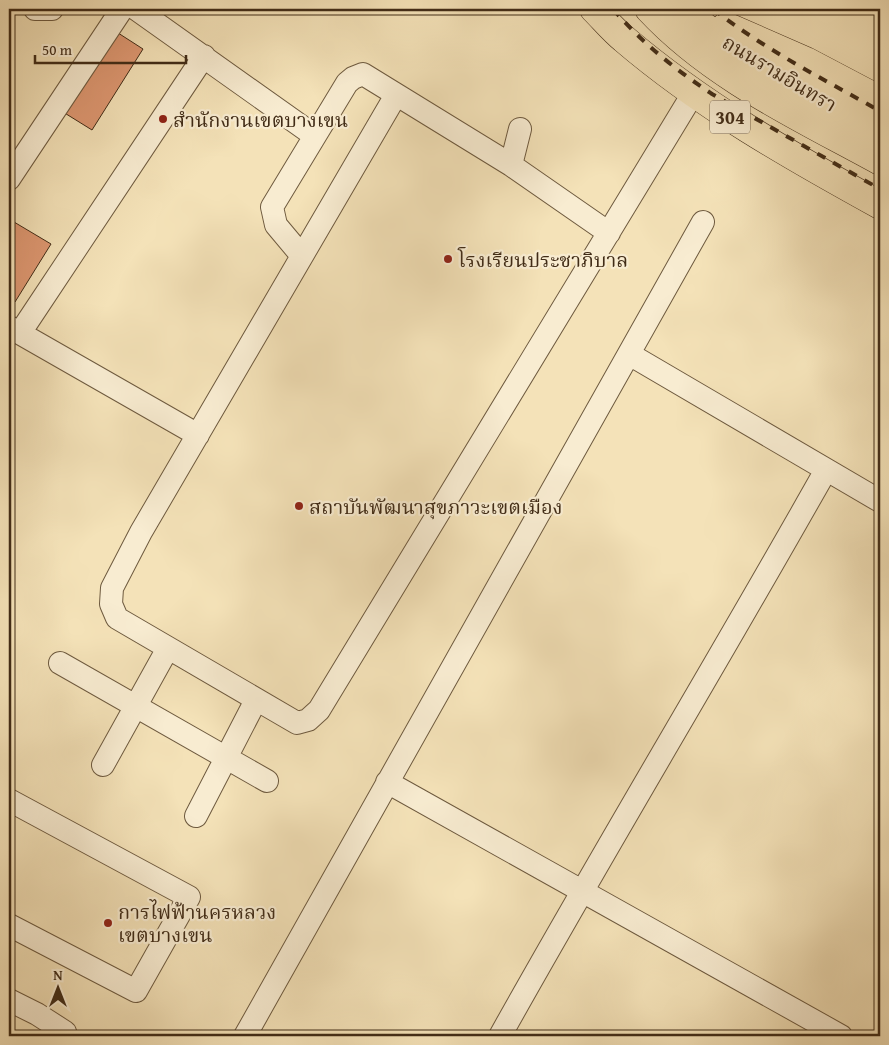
<svg xmlns="http://www.w3.org/2000/svg" width="889" height="1045" viewBox="0 0 889 1045" font-family="'Gentium Book Plus','Noto Serif Thai',serif">
  <style>
    .building { fill: #dd9771; stroke: #412c17 }
    .lines { fill: none; stroke-linecap: round; stroke-linejoin: round }
    .minor-casing { stroke: #6e5a3f; stroke-width: 24 }
    .major-casing { stroke: #412c17; stroke-width: 29 }
    .minor { stroke: #f8ecd1; stroke-width: 22 }
    .major { stroke: #f4e2b8; stroke-width: 28 }
    .rail { stroke: #412c17; stroke-width: 4; stroke-dasharray: 9 9; stroke-linecap: butt }
    .poi-dot { fill: #8f2418; stroke: #f8ecd1; stroke-width: 2 }
    .labels { text-anchor: middle; dominant-baseline: central; stroke-width: 4.5; stroke-linejoin: round; paint-order: stroke }
    .shield { fill: #f8ecd1; stroke: #78664f; stroke-width: 1 }
    .shield-label { font-size: 19px; font-weight: bold; fill: #412c17 }
    .street-label { font-size: 20px; fill: #412c17; stroke: #f8ecd1 }
    .poi-label { font-size: 20px; fill: #412c17; stroke: #f8ecd1; text-anchor: start }
  </style>
  <rect width="100%" height="100%" fill="#f4e2b8"/>
  <filter id="stains"><feTurbulence type="fractalNoise" baseFrequency=".004" numOctaves="4"/><feColorMatrix values="0 0 0 0 .2 0 0 0 0 .09 0 0 0 0 .02 0 0 0 .5 -.17"/></filter>
  <radialGradient id="worn" r=".72"><stop offset=".6" stop-color="#630" stop-opacity="0"/><stop offset="1" stop-color="#630" stop-opacity=".3"/></radialGradient>
  <path class="building" d="M 115,31 L 143,49 L 92,130 L 63,112 Z
    M 9,219 L 51,244 L 15,302 L 9,298 Z"/>
  <g class="lines">
    <g class="minor-casing">
      <path id="minor" d="M 35,9 L 52,9
        M 136,9 L 315,136
        M 396,95 L 141,532 L 112,588 L 111,604 L 117,618 L 297,723 L 308,720 L 319,710 L 694,92
        M 520,129 L 511,165 L 609,233
        M 9,179 L 122,9
        M 302,256 L 276,225 L 272,207 L 347,83 L 353,78 L 363,74 L 511,165
        M 9,327 L 198,435
        M 20,333 L 204,56
        M 629,354 L 880,501
        M 60,663 L 267,781
        M 103,765 L 168,648
        M 387,782 L 841,1036
        M 9,800 L 189,897 L 136,991 L 9,925
        M 196,816 L 256,700
        M 9,1000 L 37,1014 L 65,1032 L 66,1036
        M 245,1036 L 703,222
        M 500,1036 C 606,846 719,660 826,470"/>
    </g>
    <g class="major-casing">
      <path id="major" d="M 594,9 C 604,19 613,30 624,39 C 701,105 791,156 880,205
        M 649,9 C 712,77 800,117 880,161
        M 683,9 L 711,32 L 752,60 L 880,131
        M 726,26 L 806,61 L 880,100"/>
    </g>
    <use href="#minor" class="minor"/>
    <use href="#major" class="major"/>
    <path class="rail" d="M 613,9 C 642,43 676,70 712,94 L 880,189
      M 713,9 C 764,49 823,79 880,111"/>
  </g>
  <g class="poi-dot">
    <circle cx="163" cy="119" r="5"/>
    <circle cx="448" cy="259" r="5"/>
    <circle cx="299" cy="506" r="5"/>
    <circle cx="108" cy="923" r="5"/>
  </g>
  <g class="labels">
    <rect class="shield" x="710" y="100.5" width="40" height="33" rx="4"/>
    <g class="shield-label">
      <text x="730" y="117">304</text>
    </g>
    <g class="street-label">
      <text transform="translate(780 73) rotate(31)">ถนนรามอินทรา</text>
    </g>
    <g class="poi-label">
      <text x="173" y="119">สำนักงานเขตบางเขน</text>
      <text x="458" y="259">โรงเรียนประชาภิบาล</text>
      <text x="309" y="506">สถาบันพัฒนาสุขภาวะเขตเมือง</text>
      <text x="118" y="911">การไฟฟ้านครหลวง<tspan x="118" dy="23">เขตบางเขน</tspan></text>
    </g>
  </g>
  <rect width="889" height="1045" fill="none" stroke="#f4e2b8" stroke-width="30"/>
  <rect x="10" y="10" width="869" height="1025" fill="none" stroke="#412c17" stroke-width="2.5"/>
  <rect x="15" y="15" width="859" height="1015" fill="none" stroke="#412c17"/>
  <g transform="translate(58 988)" stroke="#f8ecd1" stroke-width="4" paint-order="stroke">
  <path d="M0-4L9 19L0 12L-9 19Z" fill="#412c17"/>
  <text y="-8" font-size="14" font-weight="bold" text-anchor="middle" fill="#412c17">N</text>
  </g>
  <path d="M35 55v8h151v-8" fill="none" stroke="#412c17" stroke-width="2.5"/>
  <text x="42" y="55" font-size="15" fill="#412c17" stroke="#f8ecd1" stroke-width="4" paint-order="stroke">50 m</text>
  <rect width="100%" height="100%" filter="url(#stains)"/>
  <rect width="100%" height="100%" fill="url(#worn)"/>
</svg>
